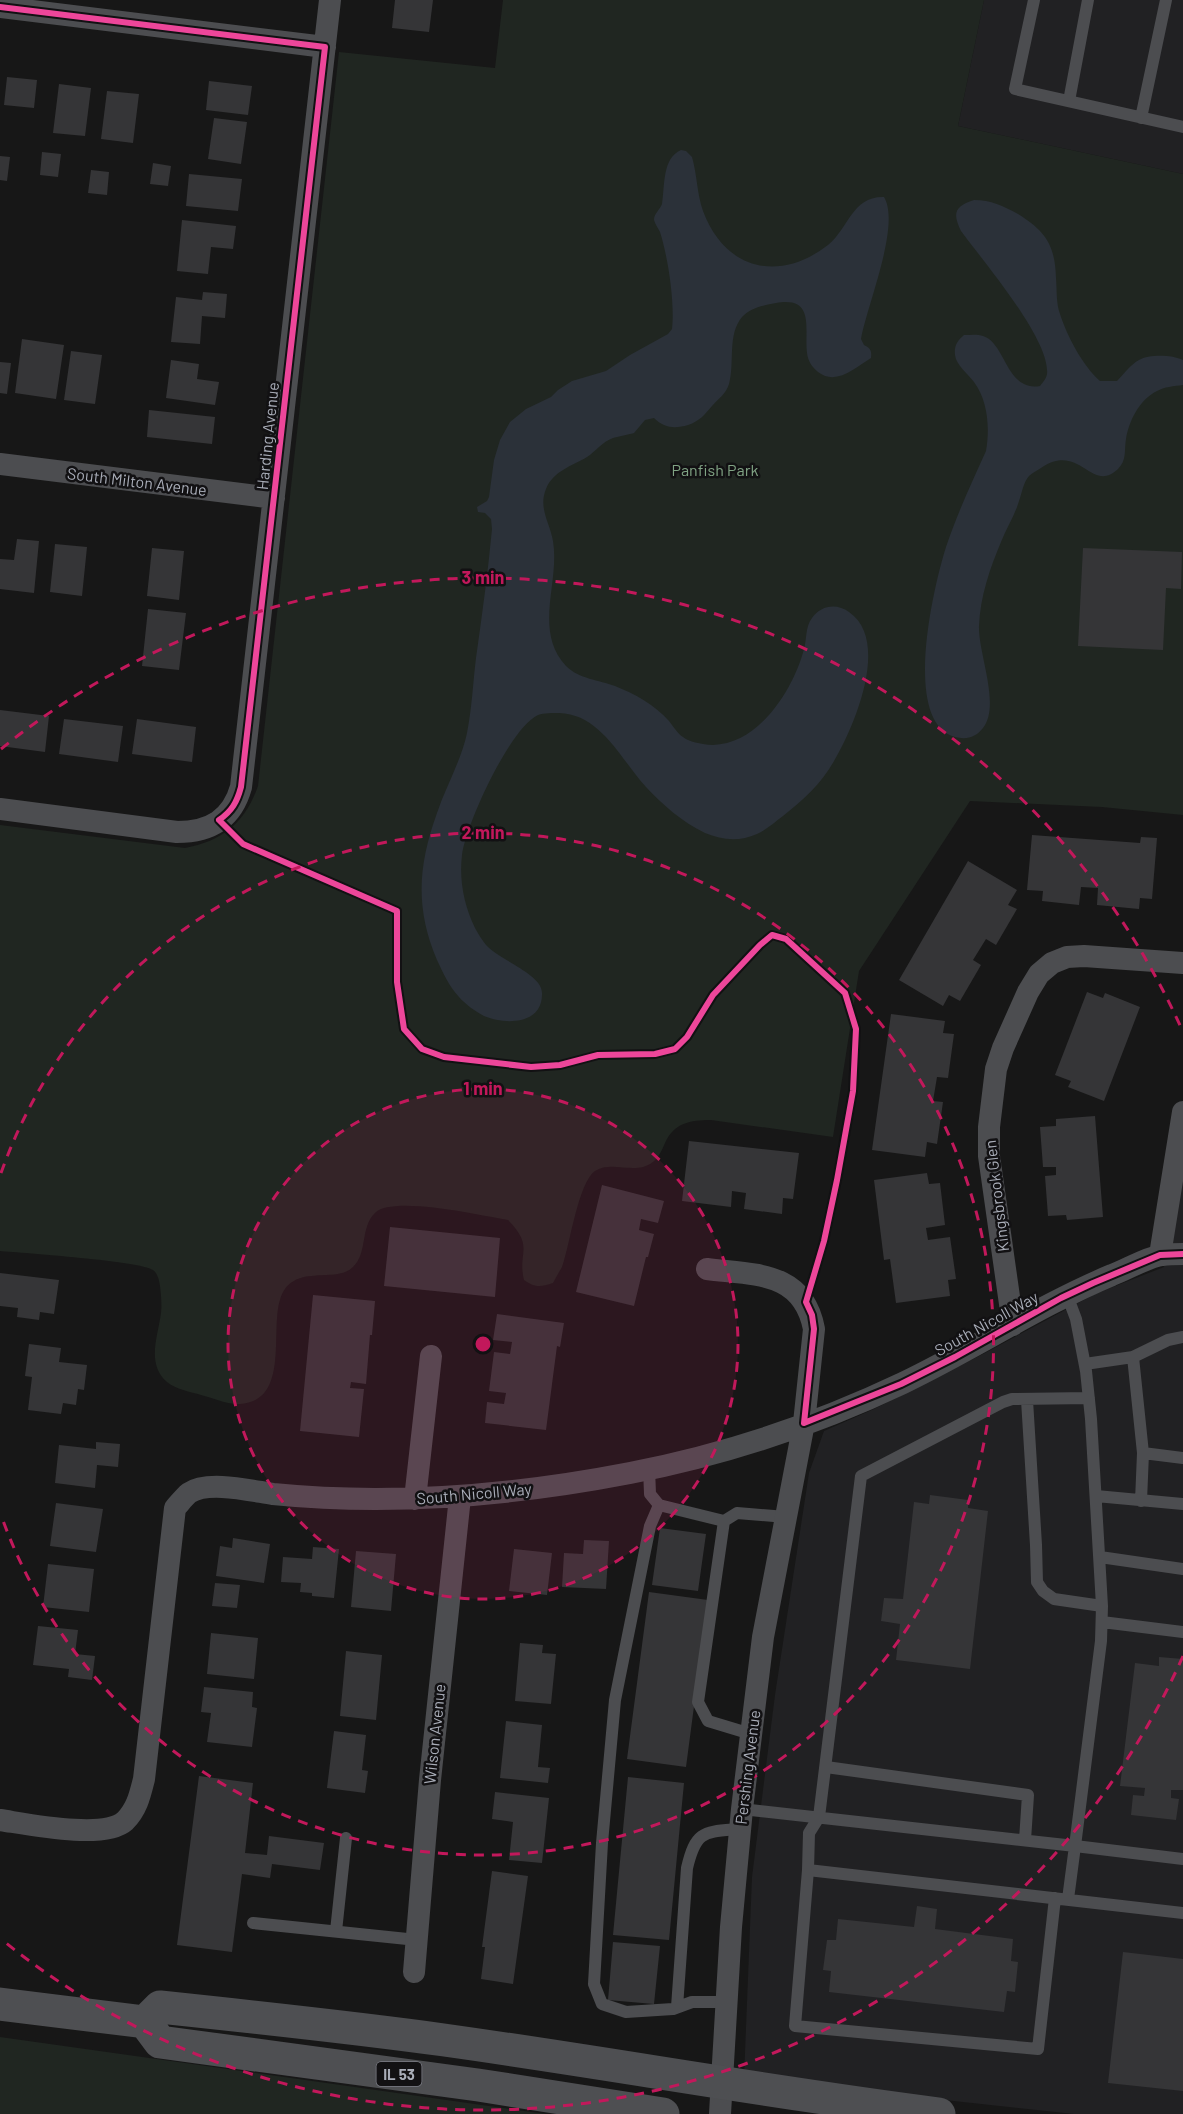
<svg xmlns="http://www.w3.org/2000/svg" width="1183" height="2114" viewBox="0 0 1183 2114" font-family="Barlow,sans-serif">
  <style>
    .built { fill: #212123 }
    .green { fill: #202621 }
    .water { fill: #2b3139 }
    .building { fill: #353537 }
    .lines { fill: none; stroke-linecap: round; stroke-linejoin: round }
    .service { stroke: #4c4d50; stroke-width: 12 }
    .minor { stroke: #4c4d50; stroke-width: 22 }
    .primary { stroke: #4e4f52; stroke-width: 33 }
    .cycleway-casing { stroke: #121113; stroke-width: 10 }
    .cycleway { stroke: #ed469a; stroke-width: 6 }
    .ring { fill: none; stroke: #c2185b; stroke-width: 3; stroke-dasharray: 10 8 }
    .labels { text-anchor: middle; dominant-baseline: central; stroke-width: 5; stroke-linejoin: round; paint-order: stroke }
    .shield { fill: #121113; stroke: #7c7e86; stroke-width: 1.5 }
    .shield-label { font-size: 15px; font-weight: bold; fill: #a9adb8 }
    .street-label { font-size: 16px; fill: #a9adb8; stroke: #121113 }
    .park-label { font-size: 16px; fill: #80a384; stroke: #121113 }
    .centre { fill: #c2185b; stroke: #121113; stroke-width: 3 }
    .ring-label { font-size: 18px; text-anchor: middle; font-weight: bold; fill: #c2185b; stroke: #121113; stroke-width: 5; stroke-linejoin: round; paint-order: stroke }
  </style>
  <rect width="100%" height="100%" fill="#171717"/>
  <path class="built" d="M 984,0 L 1183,0 L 1183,174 L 958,126 Z
    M 1183,1170 L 1183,2114 L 1074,2114 L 744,2078 L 752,1877 L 775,1695 L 809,1473 L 824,1431 L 874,1409 L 985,1353 L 1095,1294 L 1164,1267 Z"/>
  <path class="green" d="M 503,0 L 984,0 L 958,126 L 1183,174 L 1183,815 L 1102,807 L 970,801 L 859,971 L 833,1137 L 711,1120 C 690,1120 674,1123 665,1143 C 662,1150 659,1157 653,1162 C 635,1176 613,1160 595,1171 C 578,1183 570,1245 562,1267 C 559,1272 556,1278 553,1283 C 541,1287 535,1288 524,1280 C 517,1251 535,1248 508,1220 C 482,1216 393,1195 375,1213 C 360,1227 368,1253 353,1267 C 335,1285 292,1261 280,1300 C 270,1331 290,1401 240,1404 C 228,1405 213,1398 201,1395 C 191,1392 175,1389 167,1382 C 146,1364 158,1336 161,1313 C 162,1304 161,1295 160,1286 C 159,1280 158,1274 153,1270 C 140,1261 23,1253 0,1251 L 0,825 L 185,848 C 223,841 245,823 258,786 L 339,52 L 495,68 Z
    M 0,2037 L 546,2114 L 0,2114 Z"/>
  <path class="water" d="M 681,150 L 686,151 L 692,157 C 697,174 697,194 703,211 C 725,270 779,283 828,245 C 849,228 852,196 884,197 C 901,225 867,305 861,339 L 864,345 C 870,348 872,350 871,358 C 855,368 836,386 818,372 C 812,367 808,361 807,353 C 804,330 816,296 776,303 C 764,305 750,308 742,317 C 727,335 735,363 729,384 C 726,394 718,399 712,406 C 704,415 700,421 688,425 C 675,429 664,428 654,418 L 645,420 L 634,433 C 631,434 616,437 613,438 C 602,442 596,451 587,457 C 572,466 553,471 546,489 C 538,508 550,523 553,541 C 560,583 533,630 566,666 C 579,679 599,680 615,686 C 635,694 655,705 669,721 C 673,726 678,734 683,737 C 688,741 697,743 703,744 C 753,753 793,692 804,649 C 807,639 805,627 812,618 C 821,605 837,603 849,612 C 891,641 854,727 834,761 C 822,783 803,800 783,816 C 775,822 766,830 757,834 C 739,842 722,840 705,833 C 682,822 663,805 646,787 C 621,760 601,714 559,713 C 553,713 544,713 538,715 C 510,728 466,824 462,855 C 459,880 464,905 475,928 C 477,932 484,943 487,946 C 501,961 542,974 542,993 C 543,1025 505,1025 484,1016 C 476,1012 465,1004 459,997 C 449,986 443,973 437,960 C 415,908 418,866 437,813 C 446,786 461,761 467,733 C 472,708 473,682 476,658 C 482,615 488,572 492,529 L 491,519 L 485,513 L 478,512 L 477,507 L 487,501 L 489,497 L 494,460 L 500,440 L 510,422 L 526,409 L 551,397 L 558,390 L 572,381 L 606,371 L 630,355 L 668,334 L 672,329 C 675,303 668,257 660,232 C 658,228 655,224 654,220 C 654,213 660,210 662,204 C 665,186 662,158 681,150 Z
    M 974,200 C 991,200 1003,206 1018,214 C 1045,231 1055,244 1056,278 C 1057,290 1056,303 1060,314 C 1067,336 1083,366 1100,381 L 1117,381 C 1123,375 1131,364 1139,360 C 1150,354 1172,355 1183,360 L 1183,385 C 1174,386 1164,387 1157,391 C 1139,400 1129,421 1126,439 C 1124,451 1127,460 1118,469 C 1092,494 1081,444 1044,466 C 1040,469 1033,472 1029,476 C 1023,483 1022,493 1019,501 C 1015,515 1006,529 1001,542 C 990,568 980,597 979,626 C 978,653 1001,705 983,728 C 976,737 967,740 955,737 C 901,722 934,585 946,547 C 957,514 972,482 986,451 C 990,428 988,401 974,382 C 968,374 956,365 955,355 C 954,346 957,341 964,335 C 970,335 978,334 983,336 C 1006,343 1006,392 1040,386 C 1044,381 1048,377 1047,370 C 1046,335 983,261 961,231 C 952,213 955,206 974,200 Z"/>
  <path class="building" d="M 395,0 L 433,0 L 429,32 L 392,28 Z
    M 7,77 L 37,80 L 34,108 L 4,105 Z
    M 209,81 L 252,86 L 248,115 L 206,110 Z
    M 59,84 L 91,88 L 85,136 L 53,133 Z
    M 107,91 L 139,94 L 133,143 L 101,139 Z
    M 214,118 L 247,122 L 241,164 L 208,159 Z
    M 42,152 L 61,154 L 58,177 L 40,175 Z
    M 0,156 L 10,157 L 7,181 L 0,180 Z
    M 153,163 L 171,166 L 168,186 L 150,184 Z
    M 91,170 L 109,172 L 107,195 L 88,193 Z
    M 189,174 L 242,179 L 238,211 L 186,206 Z
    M 182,220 L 236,226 L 233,249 L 211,247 L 208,274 L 177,271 Z
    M 203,292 L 227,294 L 225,318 L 202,316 L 200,344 L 171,342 L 176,297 L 202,300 Z
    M 22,339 L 64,345 L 56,399 L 15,393 Z
    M 71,351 L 102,355 L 95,404 L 64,400 Z
    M 171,360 L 199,364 L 197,379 L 219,382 L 215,405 L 166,398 Z
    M 0,362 L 11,363 L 7,394 L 0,393 Z
    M 149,410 L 215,417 L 212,444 L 147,437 Z
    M 17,539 L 39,541 L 34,593 L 0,589 L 0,559 L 14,560 Z
    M 55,544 L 87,547 L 82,596 L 50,592 Z
    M 152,548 L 184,551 L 179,600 L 147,596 Z
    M 1083,548 L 1182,552 L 1181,589 L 1166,588 L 1163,650 L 1078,646 Z
    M 148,609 L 186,613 L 179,670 L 142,666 Z
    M 0,710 L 49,716 L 45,752 L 0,746 Z
    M 64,719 L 123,726 L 118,762 L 59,754 Z
    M 137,719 L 196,727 L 192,762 L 132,754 Z
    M 1032,835 L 1140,843 L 1141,837 L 1157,838 L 1152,899 L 1140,898 L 1139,909 L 1097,905 L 1098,888 L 1081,887 L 1079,905 L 1042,901 L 1043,891 L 1027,890 Z
    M 968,861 L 1017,890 L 1008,905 L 1017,909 L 996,945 L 986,939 L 973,960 L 981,965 L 960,1001 L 949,995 L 943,1006 L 899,980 Z
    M 1087,992 L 1103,998 L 1105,993 L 1140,1007 L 1104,1101 L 1068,1087 L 1071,1081 L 1055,1075 Z
    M 891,1014 L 945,1021 L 943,1033 L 954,1034 L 948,1078 L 937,1077 L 933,1101 L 943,1102 L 937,1144 L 927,1142 L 925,1157 L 872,1150 Z
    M 1095,1116 L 1103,1217 L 1067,1220 L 1066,1215 L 1048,1216 L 1045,1176 L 1056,1175 L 1056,1167 L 1043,1167 L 1040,1127 L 1056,1126 L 1056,1119 Z
    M 689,1141 L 799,1153 L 793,1199 L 783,1198 L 782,1214 L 744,1209 L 746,1193 L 732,1191 L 731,1207 L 682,1201 Z
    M 927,1173 L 929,1184 L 940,1183 L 945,1225 L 926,1228 L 928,1240 L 950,1237 L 956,1279 L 948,1280 L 950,1296 L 896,1303 L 890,1259 L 884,1260 L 874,1180 Z
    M 602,1185 L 664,1201 L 658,1223 L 641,1219 L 639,1230 L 654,1234 L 648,1257 L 646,1257 L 634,1306 L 576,1292 Z
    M 390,1227 L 500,1238 L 495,1297 L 384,1286 Z
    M 0,1273 L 59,1280 L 54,1314 L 40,1312 L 39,1320 L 17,1317 L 18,1308 L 0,1306 Z
    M 313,1295 L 375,1301 L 372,1335 L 370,1335 L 366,1384 L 351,1382 L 350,1388 L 364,1389 L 359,1437 L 300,1431 Z
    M 497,1314 L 564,1323 L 560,1347 L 557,1346 L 546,1430 L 485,1423 L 487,1402 L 504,1404 L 506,1393 L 489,1391 L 494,1352 L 510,1354 L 512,1342 L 493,1340 Z
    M 29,1344 L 61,1348 L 59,1362 L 87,1365 L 84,1390 L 78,1389 L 76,1405 L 63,1403 L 61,1414 L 28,1410 L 32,1377 L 25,1376 Z
    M 96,1442 L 120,1444 L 118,1467 L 97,1465 L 95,1488 L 55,1483 L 59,1445 L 96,1449 Z
    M 930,1495 L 968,1500 L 968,1508 L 988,1511 L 970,1669 L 896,1660 L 900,1624 L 881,1621 L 884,1598 L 903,1599 L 914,1502 L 929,1504 Z
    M 56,1503 L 103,1509 L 96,1552 L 50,1546 Z
    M 660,1528 L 706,1534 L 698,1591 L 652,1585 Z
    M 233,1538 L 270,1544 L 264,1583 L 216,1576 L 220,1546 L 232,1548 Z
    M 584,1540 L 609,1541 L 606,1589 L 562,1587 L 564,1553 L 583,1554 Z
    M 313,1547 L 339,1549 L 334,1598 L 312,1596 L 312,1593 L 300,1592 L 301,1583 L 281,1582 L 283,1557 L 312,1559 Z
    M 514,1549 L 552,1553 L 547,1595 L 509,1591 Z
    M 356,1551 L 396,1554 L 391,1611 L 351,1607 Z
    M 48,1564 L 94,1569 L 89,1612 L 43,1607 Z
    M 215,1583 L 240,1585 L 237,1608 L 212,1606 Z
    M 649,1592 L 708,1600 L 686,1767 L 627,1759 Z
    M 38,1626 L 78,1630 L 75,1654 L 95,1656 L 92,1680 L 68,1677 L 69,1669 L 33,1665 Z
    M 211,1633 L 258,1638 L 254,1679 L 207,1674 Z
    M 520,1643 L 543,1645 L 542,1653 L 556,1654 L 551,1704 L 515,1701 Z
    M 346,1651 L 382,1655 L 376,1720 L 340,1716 Z
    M 1159,1657 L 1183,1659 L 1183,1790 L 1171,1790 L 1171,1798 L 1179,1799 L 1176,1820 L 1131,1815 L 1133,1795 L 1144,1796 L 1145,1788 L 1120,1786 L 1135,1663 L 1159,1666 Z
    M 204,1687 L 253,1692 L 252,1707 L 257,1708 L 252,1747 L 207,1742 L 211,1713 L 201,1712 Z
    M 506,1721 L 542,1725 L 538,1767 L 550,1768 L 548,1783 L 500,1778 Z
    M 334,1731 L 366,1735 L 362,1770 L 368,1771 L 365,1793 L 327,1788 Z
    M 199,1776 L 253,1783 L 245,1853 L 267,1855 L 269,1836 L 324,1843 L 320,1870 L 272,1864 L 270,1878 L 242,1874 L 232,1952 L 177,1945 Z
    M 628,1777 L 684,1783 L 669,1940 L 613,1935 Z
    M 495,1792 L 549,1798 L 542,1863 L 509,1860 L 513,1822 L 492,1819 Z
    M 492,1871 L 528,1876 L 513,1984 L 481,1979 L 485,1947 L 482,1947 Z
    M 917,1906 L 937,1909 L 935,1929 L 1013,1939 L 1011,1961 L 1018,1962 L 1015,1992 L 1007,1991 L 1004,2012 L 829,1992 L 831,1971 L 823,1970 L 827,1940 L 836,1940 L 838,1919 L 914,1927 Z
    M 613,1942 L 660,1946 L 654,2004 L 608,2000 Z
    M 1123,1952 L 1183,1959 L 1183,2091 L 1108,2083 Z"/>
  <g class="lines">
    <path class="service" d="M 1034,0 L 1015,89 L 1183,127
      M 1069,101 L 1088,0
      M 1141,118 L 1166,0
      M 1133,1357 L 1168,1340 L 1183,1337
      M 1085,1364 L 1133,1357 L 1143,1453 L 1141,1501
      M 1089,1398 L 1012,1399 L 1003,1402 L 861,1476 L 819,1817 L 809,1833 L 808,1870 L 1183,1913
      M 1027,1400 L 1036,1545 L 1037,1582 L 1043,1591 L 1054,1599 L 1102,1606
      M 1143,1453 L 1183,1458
      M 649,1468 L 650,1494 L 659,1505 L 724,1521
      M 1096,1496 L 1183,1504
      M 659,1505 L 650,1526 L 615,1700 L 602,1843 L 594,1984 L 602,2004 L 626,2012 L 673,2009 L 692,2002 L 726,2002
      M 1100,1557 L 1183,1569
      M 1102,1622 L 1183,1632
      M 751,1734 L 708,1721 L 698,1702 L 724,1521 L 737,1513 L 786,1517
      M 826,1767 L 1028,1795 L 1025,1840
      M 742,1809 L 1075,1846 L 1101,1641 L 1102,1606 L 1091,1419 L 1086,1371 L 1076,1319 L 1067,1295
      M 808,1870 L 795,2026 L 1038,2049 L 1055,1898
      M 1068,1899 L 1075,1846 L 1183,1859
      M 253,1923 L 417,1940
      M 336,1931 L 346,1838
      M 677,2007 L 687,1868 C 696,1830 704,1832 739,1829"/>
    <path class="minor" d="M 0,7 L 325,47
      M 0,464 L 274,498
      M 0,809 L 177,832 C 210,832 232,819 241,787 L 330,0
      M 1160,1255 L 1183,1112
      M 707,1269 C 755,1275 803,1271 814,1329 L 804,1423 L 763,1637 L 742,1809 L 731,1927 L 720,2114
      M 1013,1325 L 989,1156 L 989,1127 L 996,1069 L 1003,1048 L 1028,992 L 1039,974 L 1052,963 L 1067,957 L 1084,956 L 1183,963
      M 415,1499 L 431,1356
      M 0,1820 C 27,1824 104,1840 125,1821 C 137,1809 140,1795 144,1779 L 175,1508 C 179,1504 184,1497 189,1493 C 208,1480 252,1491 273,1494 C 394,1506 511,1496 630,1473 C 723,1455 817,1424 903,1383 C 974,1349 1040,1305 1112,1275 C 1128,1269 1145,1258 1162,1255 C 1169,1254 1176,1254 1183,1254
      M 414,1972 L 430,1780 L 460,1497"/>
    <path class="primary" d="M 0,2004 L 145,2022 L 160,2042 L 478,2085 L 663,2114
      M 145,2022 L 160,2007 C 255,2017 350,2027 444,2040 C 609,2063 773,2093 939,2114"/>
    <g class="cycleway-casing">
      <path id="cycleway" d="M 0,7 L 325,47 L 241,787 C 237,802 232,811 219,820 L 243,844 L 397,911 L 397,982 L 404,1029 L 422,1049 L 444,1057 L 531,1067 L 560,1065 L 598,1055 L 655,1054 L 675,1049 L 687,1037 L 713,995 L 760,945 L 772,935 L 786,939 L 845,993 L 856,1029 L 853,1091 L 837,1180 L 824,1241 L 806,1302 L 812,1315 L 814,1329 L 804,1423 L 901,1384 L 955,1357 L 1061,1298 L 1093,1283 L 1160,1255 L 1183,1254"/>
    </g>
    <use href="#cycleway" class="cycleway"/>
  </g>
  <circle cx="483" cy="1344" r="255" fill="#c2185b" fill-opacity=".12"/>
  <g class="ring">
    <circle cx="483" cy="1344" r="255"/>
    <path d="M1 1173A511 511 0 1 1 1 1515"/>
    <path d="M1183 1656A766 766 0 0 1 1 1939M1 749A766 766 0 0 1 1183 1032"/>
  </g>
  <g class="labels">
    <rect class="shield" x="376.5" y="2062" width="45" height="24" rx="4.5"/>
    <g class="shield-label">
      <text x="399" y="2074">IL 53</text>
    </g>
    <g class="street-label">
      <text transform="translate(267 436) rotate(-84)">Harding Avenue</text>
      <text transform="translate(137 481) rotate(7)">South Milton Avenue</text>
      <text transform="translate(996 1196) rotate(-97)">Kingsbrook Glen</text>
      <text transform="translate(986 1323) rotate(-29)">South Nicoll Way</text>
      <text transform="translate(474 1493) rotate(-5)">South Nicoll Way</text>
      <text transform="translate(434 1734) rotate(-84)">Wilson Avenue</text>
      <text transform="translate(747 1767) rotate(-83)">Pershing Avenue</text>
    </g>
    <g class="park-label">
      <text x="715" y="469">Panfish Park</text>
    </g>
  </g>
  <circle cx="483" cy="1344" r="9" class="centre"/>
  <g class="ring-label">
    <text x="483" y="584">3 min</text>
    <text x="483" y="839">2 min</text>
    <text x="483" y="1095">1 min</text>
  </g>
</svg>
